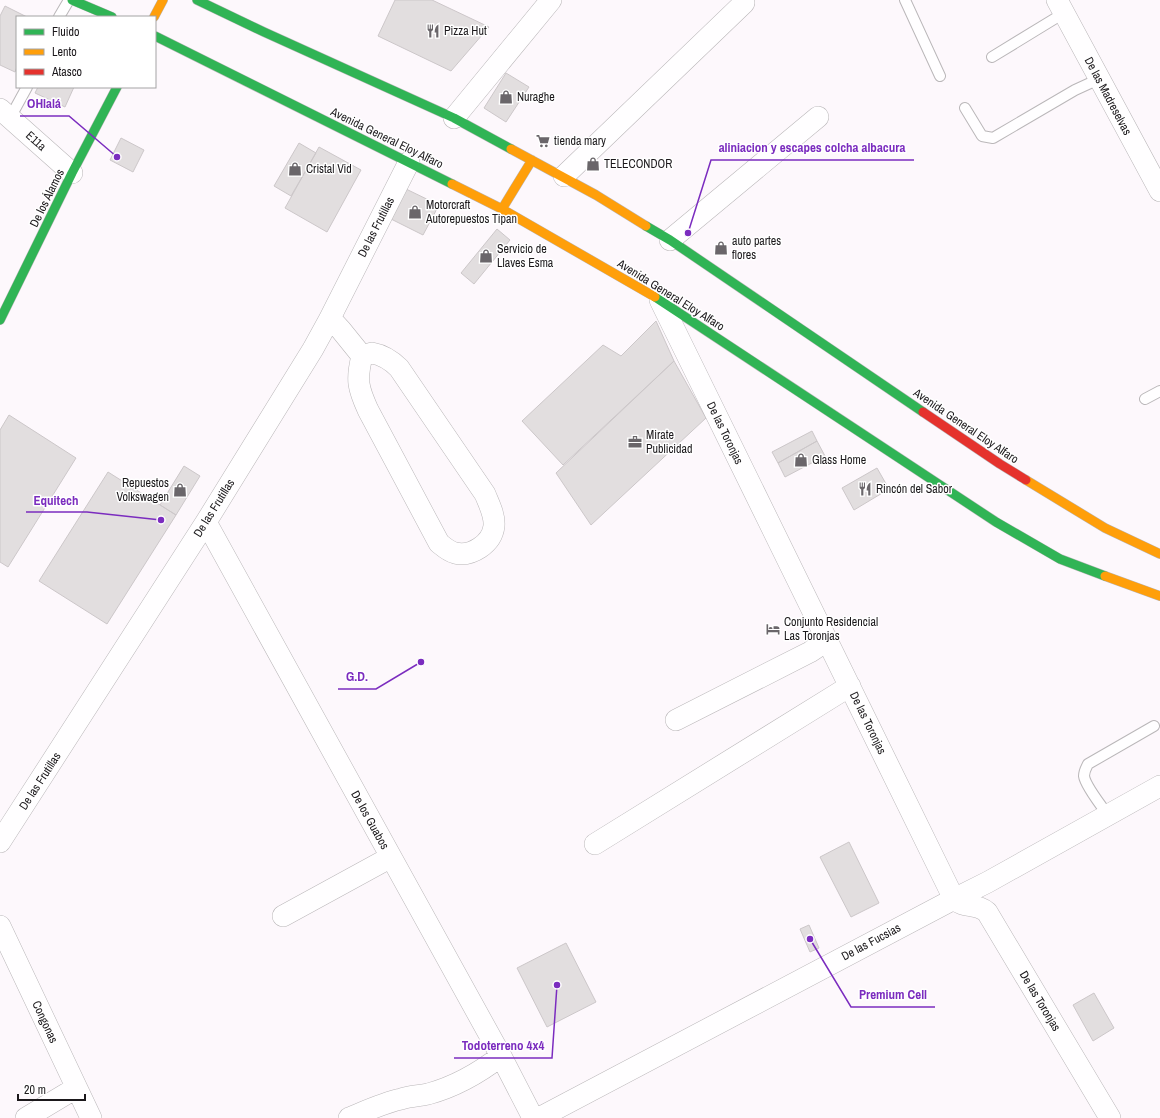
<svg xmlns="http://www.w3.org/2000/svg" width="1160" height="1118" viewBox="0 0 1160 1118" font-family="'Archivo Narrow',sans-serif">
  <style>
    .building { fill: #e2dedf; stroke: #ccc7c9 }
    .lines { fill: none; stroke-linecap: round; stroke-linejoin: round }
    .lane-casing { stroke: #bab7b9; stroke-width: 12 }
    .street-casing { stroke: #bab7b9; stroke-width: 22 }
    .fast-casing { stroke: #bab7b9; stroke-width: 10 }
    .slow-casing { stroke: #bab7b9; stroke-width: 10 }
    .jam-casing { stroke: #bab7b9; stroke-width: 10 }
    .lane { stroke: #fffeff; stroke-width: 10 }
    .street { stroke: #fffeff; stroke-width: 21 }
    .fast { stroke: #30b455; stroke-width: 9 }
    .slow { stroke: #ff9f0a; stroke-width: 9 }
    .jam { stroke: #e5322d; stroke-width: 9 }
    .labels { text-anchor: middle; dominant-baseline: central; stroke-width: 3; stroke-linejoin: round; paint-order: stroke }
    .poi-label { font-size: 12px; fill: #1b181b; stroke: #fff; text-anchor: start }
    .street-label { font-size: 12px; fill: #1b181b; stroke: #fff }
    .leader { fill: none; stroke: #7b2cbf; stroke-width: 1.5 }
    .callout-dot { fill: #7b2cbf; stroke: #fff; stroke-width: 1.5 }
    .callout-label { font-size: 13px; text-anchor: middle; font-weight: bold; fill: #7b2cbf; stroke: #fff; stroke-width: 3; stroke-linejoin: round; paint-order: stroke }
  </style>
  <rect width="100%" height="100%" fill="#fdf8fc"/>
  <path class="building" d="M 395,0 L 432,0 L 489,27 L 451,71 L 378,36 Z
    M 5,6 L 27,17 L 17,17 L 17,67 L 15,72 L 0,65 L 0,16 Z
    M 506,73 L 529,87 L 506,122 L 484,108 Z
    M 38,87 L 74,87 L 65,107 L 35,93 Z
    M 121,138 L 144,150 L 133,172 L 110,160 Z
    M 299,143 L 316,153 L 291,196 L 274,186 Z
    M 319,147 L 361,170 L 327,232 L 285,208 Z
    M 406,189 L 439,205 L 423,235 L 391,219 Z
    M 497,229 L 510,240 L 474,284 L 461,273 Z
    M 656,321 L 674,361 L 563,465 L 522,421 L 603,345 L 621,356 Z
    M 674,361 L 706,418 L 591,525 L 556,473 Z
    M 9,415 L 76,458 L 8,567 L 0,562 L 0,430 Z
    M 812,431 L 817,441 L 778,463 L 772,452 Z
    M 817,441 L 825,456 L 785,477 L 778,463 Z
    M 184,466 L 200,476 L 176,515 L 160,505 Z
    M 877,468 L 889,489 L 854,510 L 842,488 Z
    M 108,472 L 176,515 L 107,624 L 39,581 Z
    M 849,842 L 879,903 L 851,917 L 820,857 Z
    M 809,925 L 819,948 L 810,952 L 800,929 Z
    M 566,943 L 596,1002 L 547,1027 L 517,968 Z
    M 1094,993 L 1114,1028 L 1093,1041 L 1073,1005 Z"/>
  <g class="lines">
    <g class="lane-casing">
      <path id="lane" d="M 905,0 L 940,76
        M 59,17 L 69,0
        M 992,57 L 1064,13
        M 965,108 L 982,136 L 993,138 L 1075,90 L 1099,79
        M 10,118 L 27,87
        M 1145,399 L 1160,391
        M 1108,815 C 1102,807 1085,785 1084,776 C 1084,771 1086,768 1088,764 L 1154,726"/>
    </g>
    <g class="street-casing">
      <path id="street" d="M 1057,0 L 1160,191
        M 0,109 L 72,173
        M 454,118 L 551,0
        M 564,176 L 744,3
        M 670,240 L 818,117
        M 660,300 L 954,899 C 964,909 975,902 987,912 L 1110,1118
        M 330,318 L 341,330 L 362,356
        M 372,353 C 383,355 391,360 399,368 L 485,494 C 489,504 495,515 494,526 C 492,544 471,557 455,553 C 448,551 444,547 439,543 L 368,410 C 358,388 356,380 362,356 Z
        M 206,522 L 501,1056 L 533,1118
        M 676,720 L 810,652 L 828,640
        M 0,842 L 206,522 L 313,349 L 330,318 L 409,162
        M 595,844 L 850,686
        M 283,916 L 391,857
        M 0,926 L 91,1118
        M 26,1118 L 76,1088
        M 349,1118 C 366,1111 383,1103 401,1099 C 410,1096 419,1096 428,1094 C 454,1087 479,1073 501,1056
        M 539,1118 L 954,899 L 988,882 L 1160,786"/>
    </g>
    <g class="fast-casing">
      <path id="fast" d="M 72,0 L 112,17
        M 197,0 L 264,32 L 454,118 L 511,149
        M 155,36 L 452,184
        M 646,226 L 670,240 L 923,412
        M 655,297 L 996,522 L 1060,559 L 1105,576
        M 0,320 L 72,173 L 117,87"/>
    </g>
    <g class="slow-casing">
      <path id="slow" d="M 154,17 L 163,0
        M 511,149 L 596,195 L 646,226
        M 452,184 L 502,209 L 655,297
        M 502,209 L 532,160
        M 1026,480 L 1105,528 L 1160,554
        M 1105,576 L 1160,596"/>
    </g>
    <g class="jam-casing">
      <path id="jam" d="M 923,412 L 1000,464 L 1026,480"/>
    </g>
    <use href="#lane" class="lane"/>
    <use href="#street" class="street"/>
    <use href="#fast" class="fast"/>
    <use href="#slow" class="slow"/>
    <use href="#jam" class="jam"/>
  </g>
  <defs>
    <g id="restaurant-bare" transform="scale(1.08)"><path d="M-5-6h1v4h1v-4h1v4h1v-4h1v5L-1.5 .5V6h-2V.5L-5-1ZM5-6V6H3V1.5H1.5Q1.5-4 5-6Z" fill="#6a666a" stroke="#fff" stroke-width="2.5" paint-order="stroke"/></g>
    <g id="shop-bare" transform="scale(1.08)"><path d="M-5-2.5h2.3a2.7 3.5 0 0 1 5.4 0H5L5.5 6h-11ZM-1.5-2.5h3a1.5 2.3 0 0 0-3 0Z" fill="#6a666a" stroke="#fff" stroke-width="2.5" paint-order="stroke"/></g>
    <g id="supermarket-bare" transform="scale(1.08)"><path d="M-6-5.5h2.5l.6 2H6L4.5 2H-2.5L-4.4-4H-6ZM-1.5 3.2a1.3 1.3 0 1 0 .1 0ZM3 3.2a1.3 1.3 0 1 0 .1 0Z" fill="#6a666a" stroke="#fff" stroke-width="2.5" paint-order="stroke"/></g>
    <g id="office-bare" transform="scale(1.08)"><path d="M-6-3h4V-5.5h4V-3h4V5H-6ZM-1-4.5V-3h2v-1.5ZM-6 0V1H6V0Z" fill="#6a666a" stroke="#fff" stroke-width="2.5" paint-order="stroke"/></g>
    <g id="hotel-bare" transform="scale(1.08)"><path d="M-6-4.5h1.5V1H6V5H4.5V3h-9V5H-6ZM-4 0a1.8 1.8 0 1 1 3.6 0ZM.5 0V-2.5h3Q6-2.5 6 0Z" fill="#6a666a" stroke="#fff" stroke-width="2.5" paint-order="stroke"/></g>
  </defs>
  <g fill-rule="evenodd">
    <use href="#restaurant-bare" x="433" y="31"/>
    <use href="#shop-bare" x="506" y="97"/>
    <use href="#supermarket-bare" x="543" y="141"/>
    <use href="#shop-bare" x="593" y="164"/>
    <use href="#shop-bare" x="295" y="169"/>
    <use href="#shop-bare" x="415" y="212"/>
    <use href="#shop-bare" x="721" y="248"/>
    <use href="#shop-bare" x="486" y="256"/>
    <use href="#office-bare" x="635" y="442"/>
    <use href="#shop-bare" x="801" y="460"/>
    <use href="#restaurant-bare" x="865" y="489"/>
    <use href="#shop-bare" x="180" y="490"/>
    <use href="#hotel-bare" x="773" y="629"/>
  </g>
  <g class="labels">
    <g class="poi-label">
      <text x="444" y="31">Pizza Hut</text>
      <text x="517" y="97">Nuraghe</text>
      <text x="554" y="141">tienda mary</text>
      <text x="604" y="164">TELECONDOR</text>
      <text x="306" y="169">Cristal Vid</text>
      <text x="426" y="205">Motorcraft<tspan x="426" dy="14">Autorepuestos Tipan</tspan></text>
      <text x="732" y="241">auto partes<tspan x="732" dy="14">flores</tspan></text>
      <text x="497" y="249">Servicio de<tspan x="497" dy="14">Llaves Esma</tspan></text>
      <text x="646" y="435">Mirate<tspan x="646" dy="14">Publicidad</tspan></text>
      <text x="812" y="460">Glass Home</text>
      <text x="169" y="483" text-anchor="end">Repuestos<tspan x="169" dy="14">Volkswagen</tspan></text>
      <text x="876" y="489">Rincón del Sabor</text>
      <text x="784" y="622">Conjunto Residencial<tspan x="784" dy="14">Las Toronjas</tspan></text>
    </g>
    <g class="street-label">
      <text transform="translate(1108 96) rotate(62)">De las Madreselvas</text>
      <text transform="translate(387 138) rotate(26)">Avenida General Eloy Alfaro</text>
      <text transform="translate(36 141) rotate(42)">E11a</text>
      <text transform="translate(47 198) rotate(-64)">De los Álamos</text>
      <text transform="translate(376 227) rotate(-63)">De las Frutillas</text>
      <text transform="translate(671 295) rotate(32)">Avenida General Eloy Alfaro</text>
      <text transform="translate(966 426) rotate(34)">Avenida General Eloy Alfaro</text>
      <text transform="translate(725 433) rotate(64)">De las Toronjas</text>
      <text transform="translate(214 508) rotate(-58)">De las Frutillas</text>
      <text transform="translate(868 723) rotate(64)">De las Toronjas</text>
      <text transform="translate(40 781) rotate(-57)">De las Frutillas</text>
      <text transform="translate(370 820) rotate(61)">De los Guabos</text>
      <text transform="translate(871 942) rotate(-28)">De las Fucsias</text>
      <text transform="translate(1040 1001) rotate(59)">De las Toronjas</text>
      <text transform="translate(45 1022) rotate(65)">Congonas</text>
    </g>
  </g>
  <path class="leader" d="M117 157L69 116H20M688 233L711 160H914M161 520L87 512H26M421 662L376 689H338M810 939L851 1007H935M557 985L552 1058H454"/>
  <g class="callout-dot">
    <circle cx="117" cy="157" r="4"/>
    <circle cx="688" cy="233" r="4"/>
    <circle cx="161" cy="520" r="4"/>
    <circle cx="421" cy="662" r="4"/>
    <circle cx="810" cy="939" r="4"/>
    <circle cx="557" cy="985" r="4"/>
  </g>
  <g class="callout-label">
    <text x="44" y="108">OHlalá</text>
    <text x="812" y="152">aliniacion y escapes colcha albacura</text>
    <text x="56" y="505">Equitech</text>
    <text x="357" y="681">G.D.</text>
    <text x="893" y="999">Premium Cell</text>
    <text x="503" y="1050">Todoterreno 4x4</text>
  </g>
  <rect x="16" y="16" width="140" height="72" fill="#ffffff" stroke="#a4a3a4"/>
  <rect x="24" y="29" width="20" height="6" fill="#30b455" stroke="#a4a3a4"/>
  <text x="52" y="36" font-size="12" fill="#1b181b">Fluido</text>
  <rect x="24" y="49" width="20" height="6" fill="#ff9f0a" stroke="#a4a3a4"/>
  <text x="52" y="56" font-size="12" fill="#1b181b">Lento</text>
  <rect x="24" y="69" width="20" height="6" fill="#e5322d" stroke="#a4a3a4"/>
  <text x="52" y="76" font-size="12" fill="#1b181b">Atasco</text>
  <path d="M18 1094v6h67v-6" fill="none" stroke="#1b181b" stroke-width="2"/>
  <text x="24" y="1094" font-size="12" fill="#1b181b" stroke="#ffffff" stroke-width="3" paint-order="stroke">20 m</text>
</svg>
